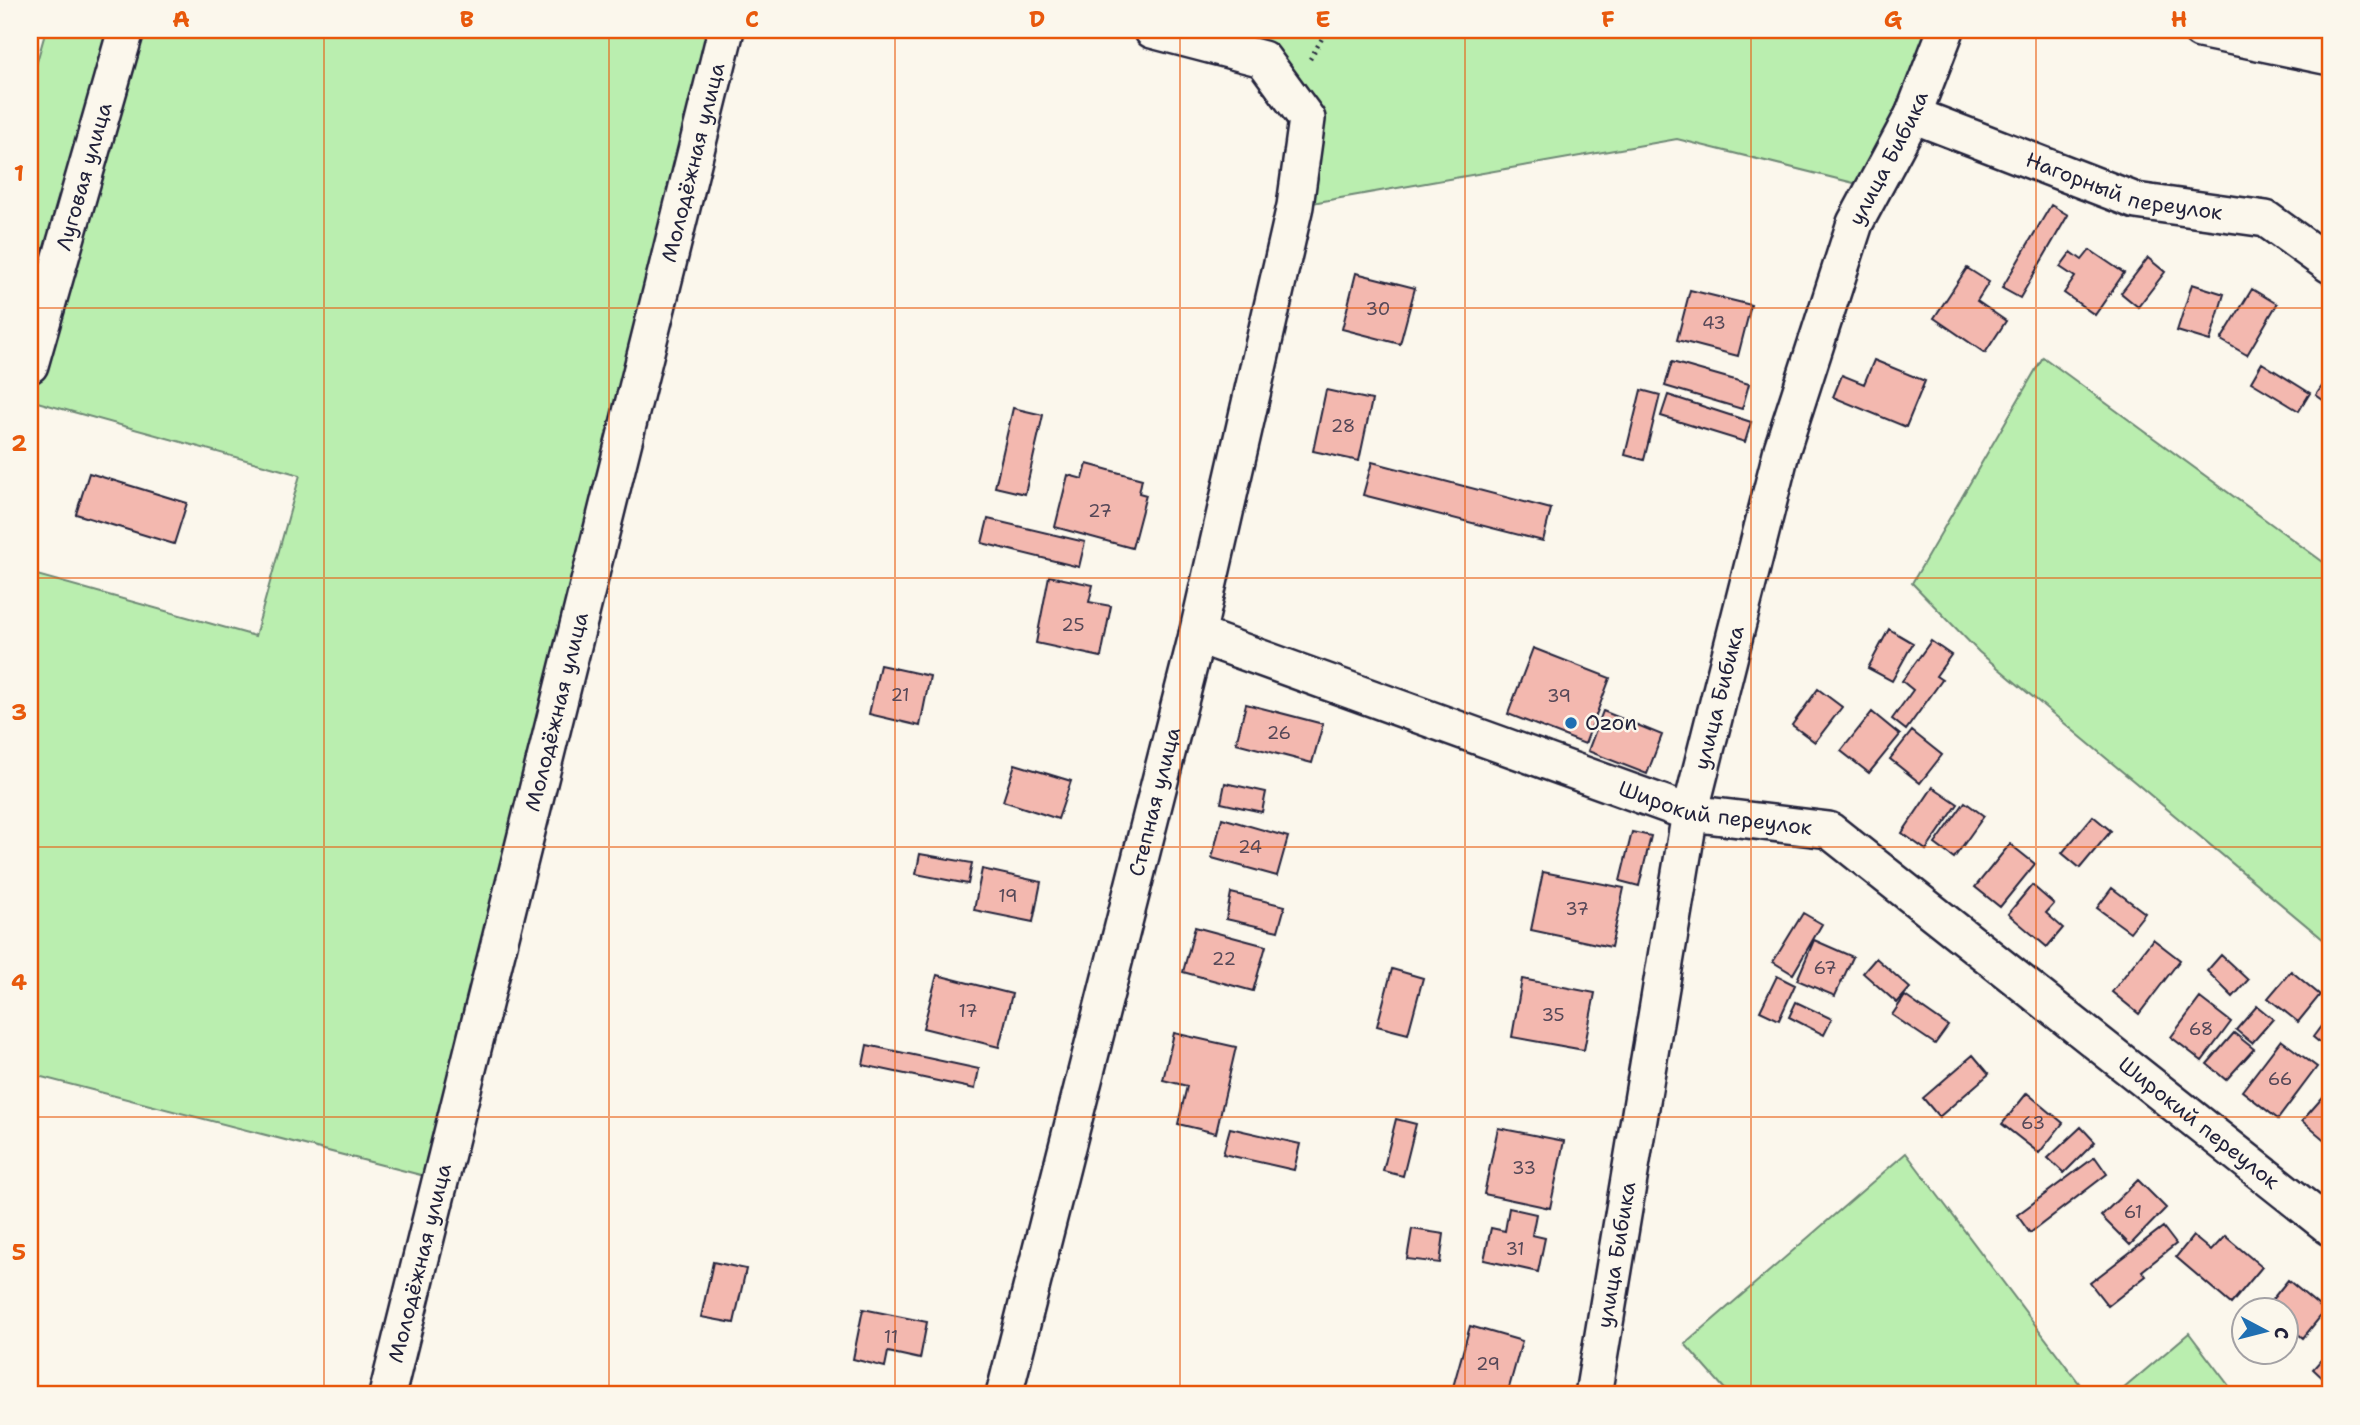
<svg xmlns="http://www.w3.org/2000/svg" width="2360" height="1425" viewBox="0 0 2360 1425" font-family="'Shantell Sans',sans-serif">
  <style>
    .green { fill: #baeeaf; stroke: #6e8875; stroke-width: 2 }
    .building { fill: #f3b8af; stroke: #22223b; stroke-width: 2 }
    .lines { fill: none; stroke-linecap: round; stroke-linejoin: round }
    .minor-casing { stroke: #22223b; stroke-width: 40 }
    .path { stroke: #22223b; stroke-width: 4.5; stroke-dasharray: 2 5; stroke-linecap: butt }
    .minor { stroke: #fbf7ec; stroke-width: 35 }
    .grid { fill: none; stroke: #e8590c; stroke-width: 2; stroke-opacity: 0.55 }
    .poi-dot { fill: #1f6fb2; stroke: #fbf7ec; stroke-width: 2.5 }
    .labels { text-anchor: middle; dominant-baseline: central; stroke-width: 5; stroke-linejoin: round; paint-order: stroke }
    .number-label { font-size: 18px; fill: #564858 }
    .street-label { font-size: 21px; fill: #22223b; stroke: #fbf7ec }
    .poi-label { font-size: 21px; fill: #22223b; stroke: #fbf7ec; text-anchor: start }
    .neatline { fill: none; stroke: #e8590c; stroke-width: 2.5 }
    .grid-label { font-size: 23px; text-anchor: middle; font-weight: bold; fill: #e8590c }
  </style>
  <rect width="100%" height="100%" fill="#fbf7ec"/>
  <filter id="ink" filterUnits="userSpaceOnUse"><feTurbulence type="fractalNoise" baseFrequency=".0143" numOctaves="2"/><feDisplacementMap in="SourceGraphic" scale="14" xChannelSelector="R" yChannelSelector="G"/><feConvolveMatrix kernelMatrix="1 2 1 2 8 2 1 2 1" color-interpolation-filters="sRGB"/></filter>
  <g filter="url(#ink)">
    <path class="green" d="M 46,30 L 726,30 L 440,1180 L 30,1074 L 30,573 L 255,636 L 300,475 L 30,400 L 30,86 Z
      M 1152,30 L 1946,30 L 1874,188 L 1677,139 L 1295,206 L 1307,119 L 1263,60 Z
      M 2043,357 L 2330,567 L 2330,945 L 1979,652 L 1912,583 Z
      M 1906,1153 L 2088,1395 L 1730,1395 L 1685,1344 Z
      M 2189,1333 L 2229,1386 L 2220,1395 L 2116,1395 Z"/>
    <path class="building" d="M 2051,205 L 2068,215 L 2020,298 L 2002,288 Z
      M 2090,250 L 2124,273 L 2095,315 L 2064,293 L 2075,277 L 2060,267 L 2071,252 L 2082,260 Z
      M 2148,258 L 2165,272 L 2138,307 L 2121,293 Z
      M 1967,268 L 1989,282 L 1977,301 L 2006,321 L 1985,353 L 1934,318 Z
      M 1356,273 L 1415,288 L 1400,344 L 1342,329 Z
      M 2192,284 L 2224,294 L 2210,341 L 2177,331 Z
      M 2252,289 L 2277,304 L 2247,355 L 2221,340 Z
      M 1690,290 L 1751,305 L 1738,356 L 1677,340 Z
      M 1874,360 L 1925,381 L 1906,427 L 1833,397 L 1842,375 L 1864,384 Z
      M 1672,362 L 1749,384 L 1742,409 L 1665,386 Z
      M 2262,363 L 2310,393 L 2299,411 L 2251,382 Z
      M 2330,375 L 2330,405 L 2316,395 Z
      M 1326,390 L 1372,400 L 1359,461 L 1313,451 Z
      M 1641,390 L 1660,395 L 1644,460 L 1625,455 Z
      M 1668,395 L 1751,422 L 1745,442 L 1661,416 Z
      M 1013,408 L 1043,415 L 1025,494 L 995,487 Z
      M 1372,462 L 1551,509 L 1543,541 L 1363,495 Z
      M 1087,464 L 1142,479 L 1139,493 L 1146,495 L 1132,548 L 1055,527 L 1068,475 L 1083,479 Z
      M 89,473 L 187,503 L 174,544 L 76,514 Z
      M 988,519 L 1085,542 L 1079,567 L 982,543 Z
      M 1049,576 L 1093,585 L 1089,602 L 1111,606 L 1101,657 L 1036,643 Z
      M 1889,629 L 1913,643 L 1892,681 L 1868,668 Z
      M 1931,641 L 1951,655 L 1936,676 L 1942,680 L 1906,730 L 1892,719 L 1913,690 L 1902,681 Z
      M 1533,648 L 1610,678 L 1585,744 L 1508,714 Z
      M 880,665 L 930,676 L 920,726 L 869,714 Z
      M 1818,689 L 1842,707 L 1815,742 L 1792,725 Z
      M 1246,704 L 1323,724 L 1312,763 L 1236,743 Z
      M 1603,711 L 1662,735 L 1647,774 L 1588,751 Z
      M 1872,712 L 1900,735 L 1869,773 L 1841,751 Z
      M 1912,731 L 1942,755 L 1920,783 L 1890,759 Z
      M 1015,764 L 1071,781 L 1058,819 L 1003,801 Z
      M 1225,783 L 1266,792 L 1262,812 L 1221,803 Z
      M 1933,787 L 1958,804 L 1926,850 L 1902,833 Z
      M 1965,802 L 1984,816 L 1954,858 L 1935,844 Z
      M 2093,816 L 2111,831 L 2080,868 L 2062,853 Z
      M 1222,818 L 1288,837 L 1277,876 L 1212,858 Z
      M 1632,832 L 1651,836 L 1639,886 L 1620,881 Z
      M 2010,844 L 2035,864 L 2000,907 L 1975,887 Z
      M 920,854 L 972,863 L 968,884 L 916,874 Z
      M 982,869 L 1041,882 L 1033,922 L 974,910 Z
      M 1543,872 L 1624,888 L 1611,947 L 1531,930 Z
      M 2032,885 L 2054,904 L 2046,913 L 2063,928 L 2047,947 L 2008,914 Z
      M 2112,888 L 2145,913 L 2130,932 L 2097,908 Z
      M 1231,893 L 1285,906 L 1278,931 L 1226,919 Z
      M 1803,913 L 1822,924 L 1793,974 L 1773,962 Z
      M 1195,927 L 1266,946 L 1253,991 L 1183,972 Z
      M 2153,939 L 2180,960 L 2139,1014 L 2112,992 Z
      M 1814,940 L 1853,957 L 1835,996 L 1797,980 Z
      M 2221,955 L 2248,980 L 2233,997 L 2207,971 Z
      M 1876,958 L 1910,988 L 1897,1003 L 1863,973 Z
      M 1392,969 L 1423,978 L 1408,1034 L 1377,1026 Z
      M 2291,971 L 2320,995 L 2298,1022 L 2268,998 Z
      M 937,975 L 1012,994 L 999,1047 L 923,1028 Z
      M 1777,976 L 1795,985 L 1779,1020 L 1760,1011 Z
      M 1522,979 L 1595,993 L 1584,1050 L 1512,1037 Z
      M 1905,996 L 1948,1026 L 1935,1044 L 1892,1015 Z
      M 2200,998 L 2231,1022 L 2202,1061 L 2171,1037 Z
      M 1796,1002 L 1832,1019 L 1824,1035 L 1789,1017 Z
      M 2257,1006 L 2273,1019 L 2252,1043 L 2236,1030 Z
      M 2330,1014 L 2330,1051 L 2313,1037 Z
      M 1174,1033 L 1236,1047 L 1216,1133 L 1178,1124 L 1187,1086 L 1163,1080 Z
      M 2234,1033 L 2254,1049 L 2226,1080 L 2207,1064 Z
      M 2281,1040 L 2317,1067 L 2278,1119 L 2242,1091 Z
      M 867,1045 L 979,1069 L 975,1089 L 863,1065 Z
      M 1973,1055 L 1989,1074 L 1939,1117 L 1923,1098 Z
      M 2330,1089 L 2330,1141 L 2328,1143 L 2302,1121 Z
      M 2027,1093 L 2063,1123 L 2039,1153 L 2002,1124 Z
      M 1396,1119 L 1416,1124 L 1403,1176 L 1383,1171 Z
      M 2081,1127 L 2095,1142 L 2064,1173 L 2048,1158 Z
      M 1230,1128 L 1300,1144 L 1294,1170 L 1223,1154 Z
      M 1498,1128 L 1564,1141 L 1550,1208 L 1484,1194 Z
      M 2095,1157 L 2107,1174 L 2030,1233 L 2017,1215 Z
      M 2138,1180 L 2166,1208 L 2130,1245 L 2101,1216 Z
      M 1509,1208 L 1536,1214 L 1532,1235 L 1545,1238 L 1538,1272 L 1484,1260 L 1491,1228 L 1505,1231 Z
      M 2163,1227 L 2176,1244 L 2142,1271 L 2146,1276 L 2108,1306 L 2090,1283 Z
      M 1412,1229 L 1444,1234 L 1440,1263 L 1407,1259 Z
      M 2193,1236 L 2211,1251 L 2225,1236 L 2262,1267 L 2231,1304 L 2176,1257 Z
      M 713,1262 L 746,1269 L 734,1323 L 701,1317 Z
      M 2288,1280 L 2325,1311 L 2303,1338 L 2286,1324 L 2286,1310 L 2269,1310 L 2266,1307 Z
      M 863,1309 L 927,1322 L 920,1359 L 888,1352 L 885,1367 L 853,1359 Z
      M 1470,1326 L 1522,1341 L 1507,1395 L 1484,1395 L 1453,1387 Z
      M 2330,1350 L 2330,1385 L 2313,1369 Z"/>
    <g class="lines">
      <g class="minor-casing">
        <g id="minor">
          <path d="M 2200,30 L 2330,57"/>
          <path id="s1" d="M 1913,115 L 2136,201 L 2266,219 L 2330,265"/>
          <path id="s2" d="M 30,365 L 126,30"/>
          <path id="s3" d="M 1197,635 L 1690,813 L 1829,830 L 2330,1227"/>
          <path id="s4" d="M 387,1395 L 726,30"/>
          <path id="s5" d="M 1004,1395 L 1197,635 L 1295,206 L 1307,119 L 1263,59 L 1152,30"/>
          <path id="s6" d="M 1593,1395 L 1690,813 L 1782,449 L 1855,223 L 1913,115 L 1946,30"/>
        </g>
      </g>
      <path class="path" d="M 1310,59 L 1327,30"/>
      <use href="#minor" class="minor"/>
    </g>
  </g>
  <path class="grid" d="M 324,30 L 324,1395M 609,30 L 609,1395M 895,30 L 895,1395M 1180,30 L 1180,1395M 1465,30 L 1465,1395M 1751,30 L 1751,1395M 2036,30 L 2036,1395M 30,308 L 2330,308M 30,578 L 2330,578M 30,847 L 2330,847M 30,1117 L 2330,1117"/>
  <circle class="poi-dot" cx="1571" cy="723" r="7"/>
  <g class="labels">
    <g class="number-label">
      <text x="1378" y="309">30</text>
      <text x="1714" y="323">43</text>
      <text x="1343" y="426">28</text>
      <text x="1100" y="511">27</text>
      <text x="1073" y="625">25</text>
      <text x="900" y="695">21</text>
      <text x="1559" y="696">39</text>
      <text x="1279" y="733">26</text>
      <text x="1250" y="847">24</text>
      <text x="1008" y="896">19</text>
      <text x="1577" y="909">37</text>
      <text x="1224" y="959">22</text>
      <text x="1825" y="968">67</text>
      <text x="968" y="1011">17</text>
      <text x="1553" y="1015">35</text>
      <text x="2201" y="1029">68</text>
      <text x="2280" y="1079">66</text>
      <text x="2033" y="1123">63</text>
      <text x="1524" y="1168">33</text>
      <text x="2133" y="1212">61</text>
      <text x="1515" y="1249">31</text>
      <text x="891" y="1337">11</text>
      <text x="1488" y="1364">29</text>
    </g>
    <g class="street-label">
      <text stroke="none"><textPath href="#s6" startOffset="1276">улица Бибика</textPath></text>
      <text stroke="none"><textPath href="#s4" startOffset="1270">Молодёжная улица</textPath></text>
      <text stroke="none"><textPath href="#s2" startOffset="196">Луговая улица</textPath></text>
      <text stroke="none"><textPath href="#s1" startOffset="224">Нагорный переулок</textPath></text>
      <text stroke="none"><textPath href="#s6" startOffset="709">улица Бибика</textPath></text>
      <text stroke="none"><textPath href="#s4" startOffset="704">Молодёжная улица</textPath></text>
      <text stroke="none"><textPath href="#s5" startOffset="612">Степная улица</textPath></text>
      <text stroke="none"><textPath href="#s3" startOffset="548">Широкий переулок</textPath></text>
      <text stroke="none"><textPath href="#s3" startOffset="1136">Широкий переулок</textPath></text>
      <text stroke="none"><textPath href="#s6" startOffset="142">улица Бибика</textPath></text>
      <text stroke="none"><textPath href="#s4" startOffset="136">Молодёжная улица</textPath></text>
    </g>
    <g class="poi-label">
      <text x="1585" y="723">Ozon</text>
    </g>
  </g>
  <rect width="2360" height="1425" fill="none" stroke="#fbf7ec" stroke-width="77"/>
  <g transform="translate(2265 1331) rotate(97)"><circle r="33" fill="#fbf7ec" stroke="#a4a2a5" stroke-width="2"/>
  <path d="M0-5L12 26L0 18L-12 26Z" fill="#1f6fb2"/>
  <text y="-10" font-size="19" font-weight="bold" text-anchor="middle" fill="#22223b">С</text>
  </g>
  <rect x="38" y="38" width="2284" height="1348" class="neatline"/>
  <g class="grid-label">
    <text x="181" y="27">A</text>
    <text x="467" y="27">B</text>
    <text x="752" y="27">C</text>
    <text x="1037" y="27">D</text>
    <text x="1323" y="27">E</text>
    <text x="1608" y="27">F</text>
    <text x="1893" y="27">G</text>
    <text x="2179" y="27">H</text>
    <text x="19" y="181">1</text>
    <text x="19" y="451">2</text>
    <text x="19" y="720">3</text>
    <text x="19" y="990">4</text>
    <text x="19" y="1260">5</text>
  </g>
</svg>
